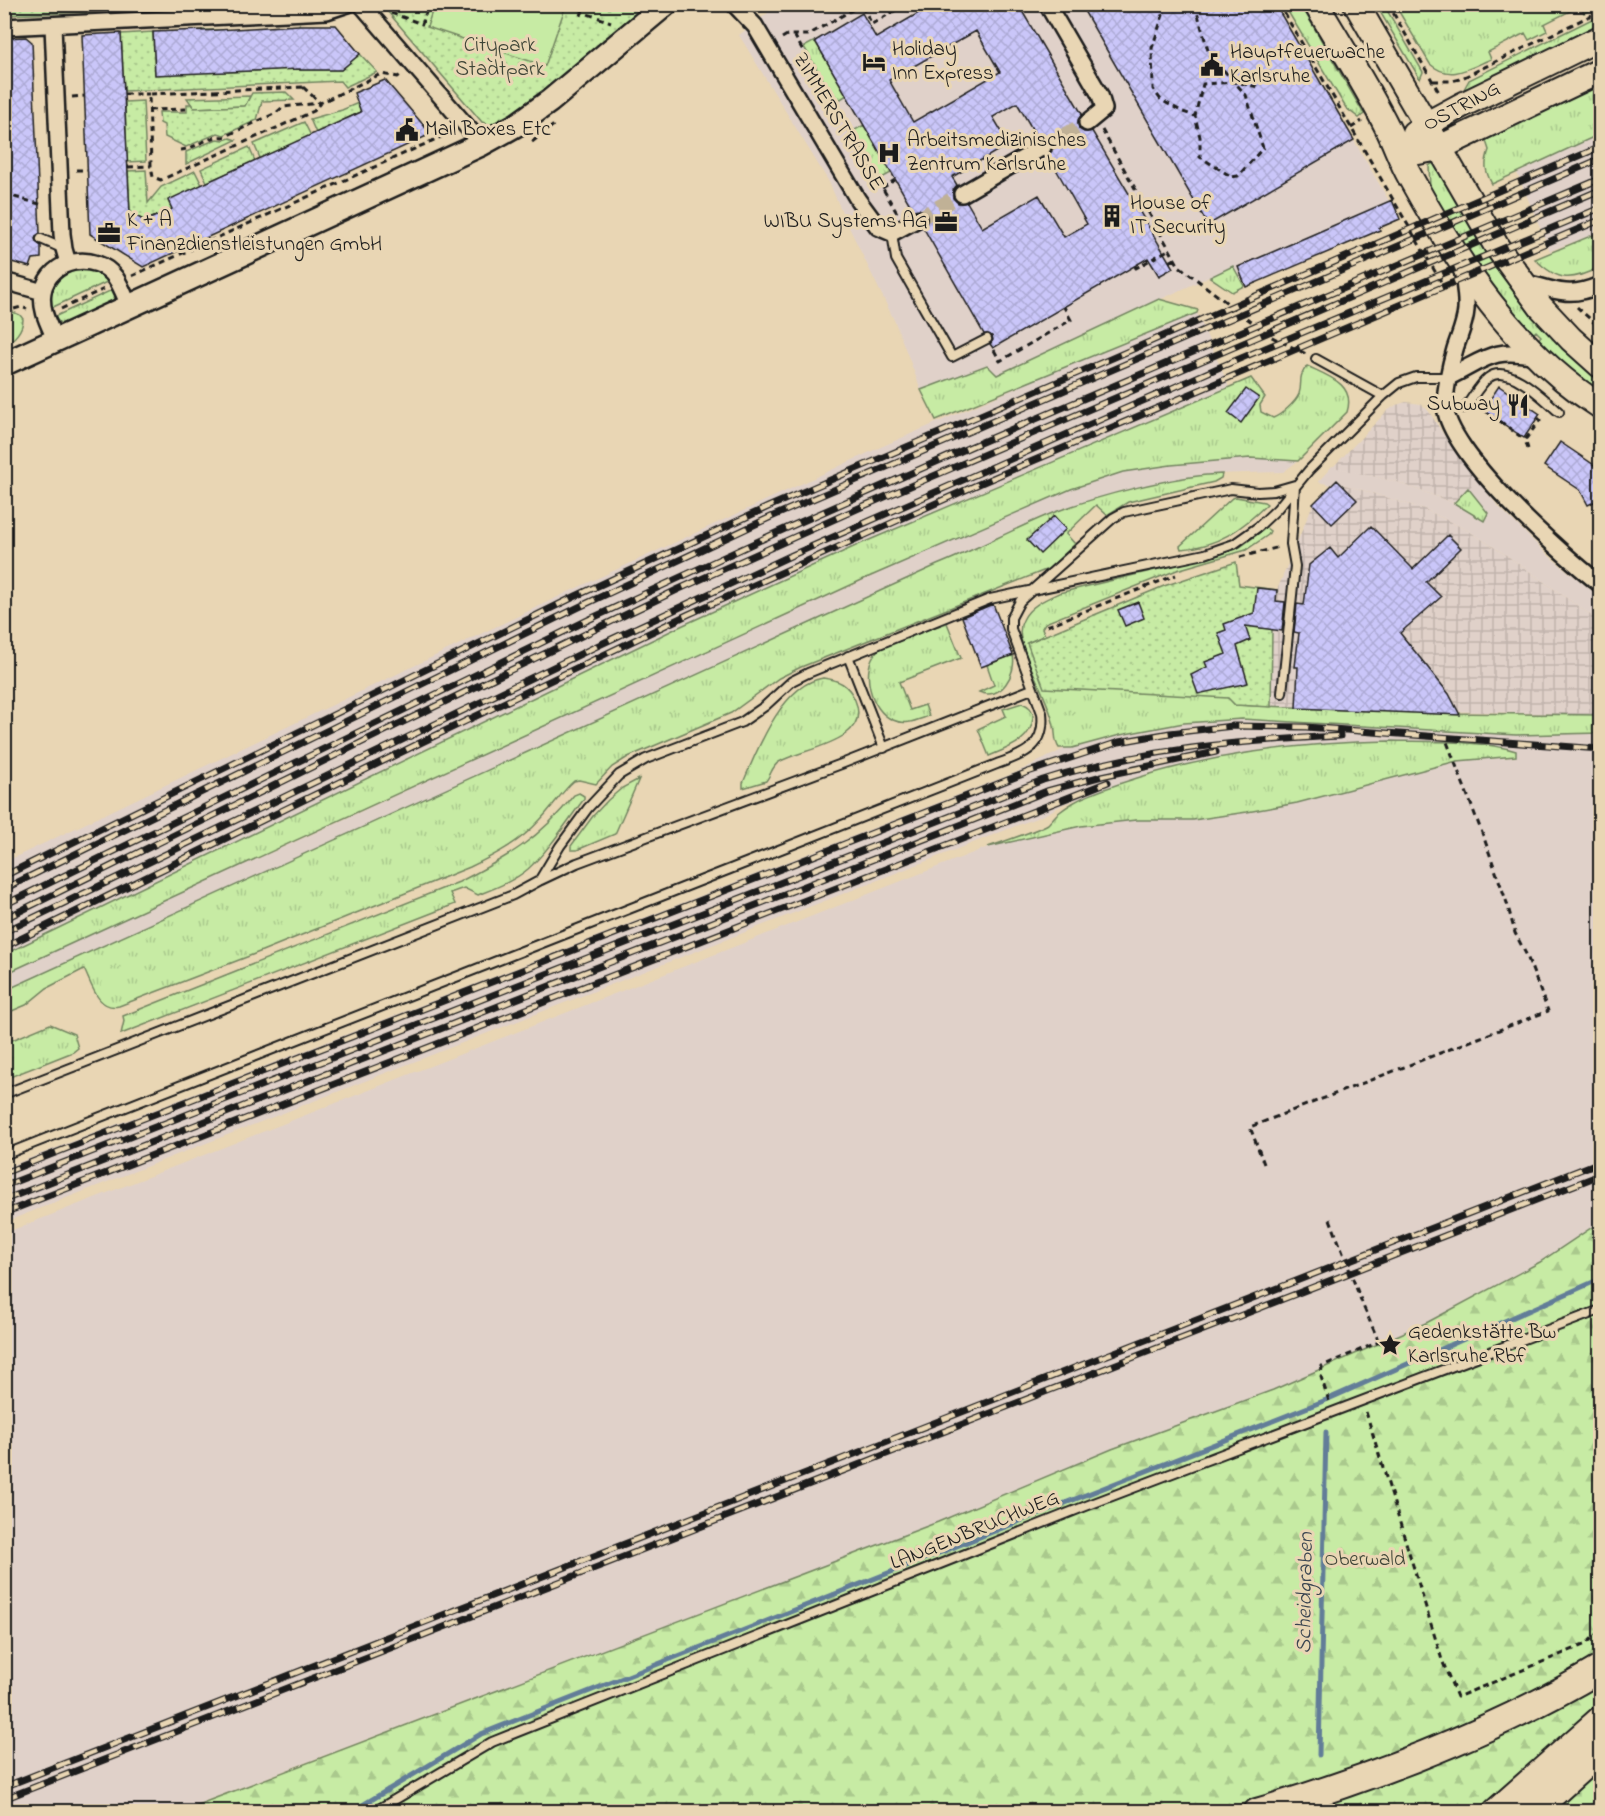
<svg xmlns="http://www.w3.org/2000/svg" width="1605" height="1816" viewBox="0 0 1605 1816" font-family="'Indie Flower',sans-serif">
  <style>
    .built { fill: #e0d1c9 }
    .industrial { fill: url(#industrial-grid) }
    .grass { fill: url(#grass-tufts); stroke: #728460; stroke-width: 1.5 }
    .forest { fill: url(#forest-firs); stroke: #728460; stroke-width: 1.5 }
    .park { fill: url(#park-dots); stroke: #728460; stroke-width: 1.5 }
    .pitch { fill: #c7eba4; stroke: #728460; stroke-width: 1.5 }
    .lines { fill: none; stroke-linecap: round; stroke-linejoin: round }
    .stream { stroke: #627d98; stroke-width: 5 }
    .building { fill: url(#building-cross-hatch); stroke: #1c1c1c; stroke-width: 1.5; fill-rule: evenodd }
    .minor-tunnel { stroke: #c0b196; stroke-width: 15; stroke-dasharray: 15 8; stroke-linecap: butt }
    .service-casing { stroke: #1c1c1c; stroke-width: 12 }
    .minor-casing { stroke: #1c1c1c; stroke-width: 20 }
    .secondary-casing { stroke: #1c1c1c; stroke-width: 27 }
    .primary-casing { stroke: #1c1c1c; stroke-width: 28 }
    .trunk-casing { stroke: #1c1c1c; stroke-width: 30 }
    .path { stroke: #1c1c1c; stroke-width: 3; stroke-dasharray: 6 4.5; stroke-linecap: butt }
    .service { stroke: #e9d6b4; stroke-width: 8 }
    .minor { stroke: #e9d6b4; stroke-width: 15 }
    .secondary { stroke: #e9d6b4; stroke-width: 22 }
    .primary { stroke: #e9d6b4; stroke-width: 24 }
    .trunk { stroke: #e9d6b4; stroke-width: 26 }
    .rail-casing { stroke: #1c1c1c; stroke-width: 7 }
    .rail { stroke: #e9d6b4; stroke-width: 4.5; stroke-dasharray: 14; stroke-linecap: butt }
    .labels { text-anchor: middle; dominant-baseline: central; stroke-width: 6; stroke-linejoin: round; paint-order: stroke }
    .park-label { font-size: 21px; fill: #3e4537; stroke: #e9d6b4 }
    .poi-label { font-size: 21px; fill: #1c1c1c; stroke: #e9d6b4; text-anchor: start }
    .street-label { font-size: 21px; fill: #1c1c1c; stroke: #e9d6b4 }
    .water-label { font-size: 22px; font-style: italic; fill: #394450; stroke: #e9d6b4 }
  </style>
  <defs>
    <pattern id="industrial-grid" width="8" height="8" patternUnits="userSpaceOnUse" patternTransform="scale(1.5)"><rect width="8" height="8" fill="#e0d1c9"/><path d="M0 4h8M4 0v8" fill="none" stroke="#c0b3ac"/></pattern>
    <pattern id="grass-tufts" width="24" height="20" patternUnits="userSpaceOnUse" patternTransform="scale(1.5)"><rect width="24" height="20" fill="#c7eba4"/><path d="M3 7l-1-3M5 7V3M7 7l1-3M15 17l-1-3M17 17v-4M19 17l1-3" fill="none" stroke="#aac98d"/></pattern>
    <pattern id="forest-firs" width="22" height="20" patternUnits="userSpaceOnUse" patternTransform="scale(1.5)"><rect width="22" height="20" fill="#c7eba4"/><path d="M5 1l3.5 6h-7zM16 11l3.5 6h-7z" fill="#aac98d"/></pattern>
    <pattern id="park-dots" width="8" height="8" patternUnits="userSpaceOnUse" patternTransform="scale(1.5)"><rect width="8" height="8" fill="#c7eba4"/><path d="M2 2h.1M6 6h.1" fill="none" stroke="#aac98d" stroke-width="1.8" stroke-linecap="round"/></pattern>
    <pattern id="building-cross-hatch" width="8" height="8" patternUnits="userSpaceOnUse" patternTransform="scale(1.5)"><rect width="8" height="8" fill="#cac6f9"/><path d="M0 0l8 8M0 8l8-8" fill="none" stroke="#adaad5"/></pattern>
  </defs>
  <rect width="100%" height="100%" fill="#e9d6b4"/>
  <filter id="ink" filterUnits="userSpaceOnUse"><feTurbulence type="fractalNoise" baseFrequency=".0167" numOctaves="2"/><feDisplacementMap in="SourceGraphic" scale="12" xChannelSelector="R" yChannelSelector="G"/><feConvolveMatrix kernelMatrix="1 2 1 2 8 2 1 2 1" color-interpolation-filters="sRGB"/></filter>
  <g filter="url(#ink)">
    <path class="built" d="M 762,5 L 1275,5 L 1399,218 L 1232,292 L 1209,277 L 997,375 L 987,365 L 921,390 L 895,322 L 845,219 L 829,182 L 739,35 L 768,13 Z
      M 1600,134 L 1600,232 L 1550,251 L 1517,173 Z
      M 1197,313 L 1229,387 L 860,544 L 679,627 L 5,954 L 5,862 L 568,592 L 883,446 L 1108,348 Z
      M 1250,458 L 1298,461 L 1283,472 L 1216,474 L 1141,488 L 937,565 L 5,991 L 4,974 L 334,824 L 672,667 L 1001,518 L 1071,489 L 1123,472 L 1171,465 Z
      M 1332,466 L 1397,482 L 1454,503 L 1488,513 L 1468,488 L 1477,480 L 1498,506 L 1549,556 L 1600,597 L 1600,622 L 1506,555 L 1467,530 L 1424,509 L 1342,484 L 1337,480 L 1332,485 L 1318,482 Z
      M 1242,719 L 1516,735 L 1600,733 L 1600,1222 L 1540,1262 L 1428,1322 L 1273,1390 L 1112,1449 L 938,1522 L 179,1811 L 5,1811 L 5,1233 L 988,847 L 1081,826 L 1136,820 L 1193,820 L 1247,812 L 1297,803 L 1457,761 L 1515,757 L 1516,751 L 1505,748 L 1443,742 L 1353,742 L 1275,749 L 1239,754 L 1151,773 L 1064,804 L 1044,815 L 5,1222 L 5,1168 L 1017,772 L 1064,749 L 1120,735 L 1184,723 Z"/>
    <path class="industrial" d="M 1406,402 L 1421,404 L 1428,410 L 1456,454 L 1477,480 L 1454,503 L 1397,482 L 1333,467 L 1387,411 L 1396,405 Z
      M 1337,480 L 1342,484 L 1424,509 L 1467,530 L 1506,555 L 1600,622 L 1600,715 L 1271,707 L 1272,629 L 1277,590 L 1313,504 Z"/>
    <path class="grass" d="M 1284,5 L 1301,5 L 1364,114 L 1359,118 L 1346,108 Z
      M 1376,5 L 1384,5 L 1423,72 L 1420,79 Z
      M 1395,5 L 1600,4 L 1600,5 L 1584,13 L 1580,6 L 1544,24 L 1547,31 L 1529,40 L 1525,33 L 1488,52 L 1491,59 C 1470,68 1450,82 1430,64 Z
      M 1600,15 L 1600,28 L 1464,94 L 1463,91 L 1469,80 Z
      M 815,41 L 847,95 L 836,102 L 804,47 Z
      M 1600,80 L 1600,134 L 1492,184 C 1485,171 1484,164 1489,150 L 1486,141 L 1493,134 Z
      M 250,96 L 245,106 L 194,108 L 187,98 Z
      M 864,125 L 891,173 L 880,179 L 853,131 Z
      M 230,138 L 236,140 L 186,164 L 186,152 L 217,139 L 224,140 Z
      M 1435,162 L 1600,374 L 1600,393 L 1536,342 L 1541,336 L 1536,331 L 1530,337 L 1505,308 L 1436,205 L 1430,188 L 1429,166 Z
      M 1600,232 L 1600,267 C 1572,281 1559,283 1535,259 Z
      M 1233,266 L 1244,286 L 1232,292 L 1210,277 Z
      M 82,269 L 101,273 L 109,281 L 51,308 C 49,285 60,273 82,269 Z
      M 114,289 L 115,295 L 113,301 L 69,324 L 61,324 L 54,317 Z
      M 1159,299 L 1198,310 L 1197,313 L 936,420 L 921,390 L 987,365 L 997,375 Z
      M 13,312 L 20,315 L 23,319 C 23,330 14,340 5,344 L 5,315 Z
      M 1307,366 C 1328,376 1356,384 1347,412 L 1298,461 L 1250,458 L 1171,465 L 1123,472 L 1071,489 L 864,579 L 5,974 L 5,954 L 679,627 L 860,544 L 1251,378 L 1265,397 L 1260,405 L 1261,412 L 1273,418 C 1281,415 1295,403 1299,394 C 1303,382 1297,378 1307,366 Z
      M 1222,474 L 1221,478 L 1214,482 L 1128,502 L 1107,515 L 1096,505 L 1066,534 L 1075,544 L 1048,569 L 801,667 L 779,678 L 731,713 L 628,757 L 612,767 L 596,784 L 579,780 L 574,781 C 563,790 551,809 540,820 C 520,842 497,854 470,867 L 252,955 L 119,1006 C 98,1011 92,985 84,969 L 47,988 L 26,1005 L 5,1014 L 4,991 L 937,565 C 977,549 1015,528 1055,512 C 1101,495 1173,476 1222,474 Z
      M 1468,488 L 1488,513 L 1484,521 L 1454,503 Z
      M 1236,497 L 1264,502 L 1267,504 C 1242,529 1217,547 1181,549 L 1180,546 L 1232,498 Z
      M 1266,528 L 1270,531 L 1268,535 L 1246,550 L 1177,570 L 1045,623 L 1042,628 L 1045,635 L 1027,643 L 1229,698 L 1235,705 L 1450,713 L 1600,715 L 1600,733 L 1516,735 L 1242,719 L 1184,723 L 1120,735 L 1072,748 L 1059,748 C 1054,741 1056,734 1054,726 C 1048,697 1030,672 1022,643 C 1020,636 1019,627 1023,620 C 1029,606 1046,599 1059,593 L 1222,554 L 1240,547 Z
      M 947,623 L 961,658 L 899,682 L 910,710 L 925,705 L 929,716 C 917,720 906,726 893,720 C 870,711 860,669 877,651 C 889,640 930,629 947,623 Z
      M 1013,655 C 1017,673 1001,702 979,692 L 994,685 L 987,665 Z
      M 823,678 C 839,680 848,684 855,700 C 873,742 803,748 779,762 C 772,766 771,775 766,781 L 743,788 L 743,783 C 757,750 782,684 823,678 Z
      M 1022,703 C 1029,706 1033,709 1033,717 C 1032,741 1008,748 989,756 L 978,729 L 1006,716 L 1003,709 Z
      M 1390,741 C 1427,742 1481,740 1516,751 L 1516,756 L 1457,761 L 1297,803 L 1247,812 L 1193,820 L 1136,820 L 1081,826 L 988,847 C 1004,841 1034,832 1048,824 C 1051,821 1054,817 1057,814 C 1066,807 1078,799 1089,795 C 1184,757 1288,743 1390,741 Z
      M 639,779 L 615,834 L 577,850 L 571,850 L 571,846 L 593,816 L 608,800 L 622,788 Z
      M 579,793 L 584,796 L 584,799 C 566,823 550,849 528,869 C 514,881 495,888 478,895 L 464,888 L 450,893 L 455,904 L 121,1034 L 124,1021 L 123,1016 L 459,882 C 506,858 540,839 574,795 Z
      M 50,1024 L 74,1034 L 78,1048 L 73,1052 L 5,1079 L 5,1043 Z"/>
    <path class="forest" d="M 1600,1222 L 1600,1658 L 1436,1740 L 1268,1798 L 1212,1811 L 179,1812 L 938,1522 L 1112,1449 L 1273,1390 L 1428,1322 L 1540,1262 Z
      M 1600,1680 L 1600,1708 L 1483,1811 L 1336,1811 L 1329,1799 Z
      M 1600,1775 L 1600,1811 L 1548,1812 L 1587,1776 Z"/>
    <path class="park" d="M 320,4 L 280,10 L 275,5 L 5,15 L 4,5 Z
      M 382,5 L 649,5 L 540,97 L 496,127 L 482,122 Z
      M 299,25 L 300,70 L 341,70 L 360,54 L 377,72 L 345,87 L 340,81 L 124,91 L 121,34 L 153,32 L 155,74 L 204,72 L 202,30 L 226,30 L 228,72 L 275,70 Z
      M 286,92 L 294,100 L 262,101 L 257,120 L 224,135 L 218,133 L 186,147 L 165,137 L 164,125 L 160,123 L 159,112 L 187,112 L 187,104 L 191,104 L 194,108 L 245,106 L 252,93 Z
      M 143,101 L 146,161 L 127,162 L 125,102 Z
      M 358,103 L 361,112 L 316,133 L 310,119 L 342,110 Z
      M 304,122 L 311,136 L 260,158 L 254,144 Z
      M 249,147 L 255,161 L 207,182 L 201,169 Z
      M 146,170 L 148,203 L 161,187 L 195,171 L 202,185 L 168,201 L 172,209 L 145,221 L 130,213 L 128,171 Z
      M 1236,562 L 1239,585 L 1277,590 L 1272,629 L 1271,707 L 1235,705 L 1228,698 L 1044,688 L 1027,643 L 1164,586 Z"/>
    <path class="pitch" d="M 434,5 L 434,4 L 566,5 L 545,66 L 427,27 Z"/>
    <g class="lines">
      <path class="stream" d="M 1319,1755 L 1326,1432
        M 351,1812 L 481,1734 L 1326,1400 L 1600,1279"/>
    </g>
    <path class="building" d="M 934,4 L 1018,4 L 1082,114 L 1078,120 L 1079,129 L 1084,132 L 1092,131 L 1173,268 L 1159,276 L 1148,258 L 993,348 L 990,344 L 993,340 L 992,336 L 984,334 L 923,227 L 928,220 L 926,214 L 919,209 L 913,210 L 815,41 L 862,13 L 876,38 ZM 976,31 L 1000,72 L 913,122 L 889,80 ZM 1017,103 L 1038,139 L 1047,138 L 1052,143 L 1052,151 L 1048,155 L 1087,224 L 1064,237 L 1039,195 L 982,228 L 967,202 L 958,203 L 953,198 L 953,190 L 957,185 L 952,177 L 1009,144 L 993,117 Z
      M 1080,4 L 1275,4 L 1354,140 L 1208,225 Z
      M 299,25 L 336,25 L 360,54 L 341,70 L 300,70 L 300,69 L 155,75 L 153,32 L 202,30 L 202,31 Z
      M 121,33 L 130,213 L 145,221 L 172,209 L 168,200 L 361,112 L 354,93 L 385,80 L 431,134 L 143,267 L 90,234 L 82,35 Z
      M 26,37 L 32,42 L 40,233 L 37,235 L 35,239 L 37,243 L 41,246 L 41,258 L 33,259 L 30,267 L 4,260 L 4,38 Z
      M 1392,200 L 1400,219 L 1379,228 L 1380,230 L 1246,287 L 1238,267 Z
      M 1499,386 L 1540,414 L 1524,438 L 1483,410 Z
      M 1246,389 L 1259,398 L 1241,423 L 1228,413 Z
      M 1560,442 L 1600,469 L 1600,499 L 1588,505 L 1580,490 L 1544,466 Z
      M 1337,480 L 1357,500 L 1332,524 L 1313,504 Z
      M 1054,516 L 1066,529 L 1040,554 L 1027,540 Z
      M 1371,526 L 1413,569 L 1448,535 L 1461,548 L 1426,582 L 1441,597 L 1400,633 L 1449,694 L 1460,715 L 1296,708 L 1298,667 L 1295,667 L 1299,633 L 1294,632 L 1297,604 L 1304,605 L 1309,565 L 1330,548 L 1338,558 Z
      M 1257,588 L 1277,590 L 1276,601 L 1285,602 L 1282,631 L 1245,626 L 1250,640 L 1237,646 L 1248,683 L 1198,694 L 1191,675 L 1207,667 L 1205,662 L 1226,654 L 1218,633 L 1226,630 L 1224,624 L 1254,613 Z
      M 1138,602 L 1144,618 L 1125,626 L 1118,610 Z
      M 993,604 L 1013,655 L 981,667 L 962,617 Z"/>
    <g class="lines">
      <path class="minor-tunnel" d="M 1043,147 L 1087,123
        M 918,219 L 962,194"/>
      <g class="service-casing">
        <path id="service" d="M 892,233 L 896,259 L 952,357 L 987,339
          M 41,239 L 64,249
          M 1316,359 L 1383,396
          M 1465,408 C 1472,399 1479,385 1488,378 C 1508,362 1544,399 1559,412
          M 848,656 L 884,748
          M 1282,693 L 1295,566 L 1291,544 L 1295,486
          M 541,880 L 577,863 L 844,763 L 1032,689
          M 4,1094 L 513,895 L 539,881 L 560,846 L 588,808 L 619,775 L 646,759 L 742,722 L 765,706 L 792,681 L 808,673 L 990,599 L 1205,554 L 1234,544 L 1258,527 L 1277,509 L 1309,470 L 1383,396 L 1399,383 L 1416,377 L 1448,377
          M 4,1155 L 997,764 C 1024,754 1046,747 1042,713 L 1011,629 L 1011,618 L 1020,601 L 1113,518 L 1124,512 L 1231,489 L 1258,492 L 1274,491 L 1295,485
          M 374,1812 L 492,1742 L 1086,1506 L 1600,1310"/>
      </g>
      <g class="minor-casing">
        <path id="minor" d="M 361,4 L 482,144
          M 734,4 L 755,26 L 858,200 L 878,227 L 892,233 L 918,219
          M 1047,4 L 1100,95 L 1104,109 L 1087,123
          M 53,26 L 62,234 L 64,249 L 68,263
          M 4,27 L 327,11 L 348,4
          M 962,194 L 1043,147
          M 1462,269 C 1464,282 1467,296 1466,310 C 1465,324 1459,336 1455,349 C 1450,366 1446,386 1445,403 C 1443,450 1564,556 1600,584
          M 4,281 L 43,292
          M 1522,283 C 1556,288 1565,300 1600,285
          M 56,341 C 49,325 40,310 43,292 C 49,258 96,251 115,277 C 121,285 125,297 129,306
          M 1449,377 C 1486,359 1492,347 1536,356"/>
      </g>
      <g class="secondary-casing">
        <path id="secondary" d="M 4,364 L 482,144 L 518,124 L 550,101 L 666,4"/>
      </g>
      <g class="primary-casing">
        <path id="primary" d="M 1316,4 C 1340,45 1366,85 1387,127 C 1395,143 1401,161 1410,177 C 1458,264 1515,352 1600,406
          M 1356,4 L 1497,247 L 1541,307 L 1571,339 L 1600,365
          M 1414,133 L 1425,125 L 1462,105 L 1600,38
          M 1398,150 L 1413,153 L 1439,148 L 1600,71"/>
      </g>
      <g class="trunk-casing">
        <path id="trunk" d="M 1257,1812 C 1375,1777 1494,1732 1600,1669
          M 1496,1812 L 1600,1720
          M 1533,1812 L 1600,1751"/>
      </g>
      <path class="path" d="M 1145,4 L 1160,10 L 1163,15 L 1152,48 L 1153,89 L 1161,100 L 1183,112 L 1195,116
        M 1195,4 L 1209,54 L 1246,95 L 1263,148 L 1238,176 L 1232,177 L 1200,157 L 1200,137 L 1195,116 L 1203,84 L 1235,82 L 1258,87
        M 1279,4 L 1447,292
        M 1388,4 L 1440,94
        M 862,6 L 872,24 L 906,4
        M 391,13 L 422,24 L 429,4
        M 581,16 L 582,12 L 611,22
        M 794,35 L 897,213
        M 782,38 L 787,35 L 808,35 L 861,5
        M 1433,81 L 1451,81 L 1460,79 L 1600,11
        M 303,87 L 320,103 L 314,111 L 161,180 L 153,177 L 151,166 L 149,94 Z
        M 124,94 L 149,94
        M 72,97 L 85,96
        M 149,110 L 186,109
        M 4,126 L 5,126
        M 1351,128 L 1362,121
        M 1102,130 L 1179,266 L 1270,336 L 1306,354
        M 532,142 L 555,124
        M 180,150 C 195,149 209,135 224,137 L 276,113 L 283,107 L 320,103 L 381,74 L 398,77 L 400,75
        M 128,167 L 151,166
        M 76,170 L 88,170
        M 882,188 L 895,180
        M 4,194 L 43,205
        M 1169,262 L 1175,259
        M 1135,266 L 1136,268 L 1170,249
        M 132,276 L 452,132
        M 1577,307 L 1600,328
        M 61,309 L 104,289
        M 4,312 L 21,307 L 27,309
        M 994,350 L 1000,361 L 1071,320 L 1064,307
        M 1500,421 L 1525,440
        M 1528,449 L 1525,440 L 1540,420 L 1538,418
        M 1240,557 L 1280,547
        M 1047,626 L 1176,575
        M 1264,1164 L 1250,1127 L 1548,1011 L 1527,956 L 1515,933 L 1507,903 L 1484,838 L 1447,742
        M 1330,1219 L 1364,1308 L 1379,1342
        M 1329,1401 L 1321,1377 L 1322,1366 L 1379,1342 L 1390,1340
        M 1366,1412 L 1442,1660 L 1457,1697 L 1586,1644 L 1600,1631"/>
      <use href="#service" class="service"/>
      <use href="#minor" class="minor"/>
      <use href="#secondary" class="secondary"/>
      <use href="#primary" class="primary"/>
      <use href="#trunk" class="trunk"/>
      <g class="rail-casing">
        <path id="rail" d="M 4,876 L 576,596 L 768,507 L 1600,147
          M 4,889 L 579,607 L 771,517 L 1600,159
          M 4,905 L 588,620 L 778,532 L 970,447 L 1600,179
          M 4,919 L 409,719 L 679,589 L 859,508 L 1600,190
          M 4,932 L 599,645 L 790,556 L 1220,367 L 1600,208
          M 4,947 L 420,743 L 689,614 L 981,483 L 1600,220
          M 4,1173 L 1028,772 L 1119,742 L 1170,733 L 1233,726 L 1306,727 L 1600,749
          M 4,1186 L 1043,780 C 1143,749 1236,741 1340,736
          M 4,1200 L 1047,791 L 1102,776 L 1216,752
          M 4,1213 L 1108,782
          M 4,1787 L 1600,1162
          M 4,1799 L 1600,1175"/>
      </g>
      <use href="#rail" class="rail"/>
    </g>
  </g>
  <defs>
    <g id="hotel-bare" transform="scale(1.8)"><path d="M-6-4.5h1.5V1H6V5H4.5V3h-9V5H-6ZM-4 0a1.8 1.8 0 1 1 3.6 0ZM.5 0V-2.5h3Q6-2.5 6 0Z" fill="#1c1c1c" stroke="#e9d6b4" stroke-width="2.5" paint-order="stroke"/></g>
    <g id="civic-bare" transform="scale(1.8)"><path d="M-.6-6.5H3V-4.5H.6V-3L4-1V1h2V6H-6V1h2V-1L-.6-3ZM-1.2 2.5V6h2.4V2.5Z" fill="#1c1c1c" stroke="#e9d6b4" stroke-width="2.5" paint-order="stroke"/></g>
    <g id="hospital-bare" transform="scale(1.8)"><path d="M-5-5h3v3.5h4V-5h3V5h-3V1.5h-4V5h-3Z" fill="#1c1c1c" stroke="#e9d6b4" stroke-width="2.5" paint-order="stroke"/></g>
    <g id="building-bare" transform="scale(1.8)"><path d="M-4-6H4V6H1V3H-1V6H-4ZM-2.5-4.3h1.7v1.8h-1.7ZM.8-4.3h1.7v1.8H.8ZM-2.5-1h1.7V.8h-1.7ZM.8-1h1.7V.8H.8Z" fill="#1c1c1c" stroke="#e9d6b4" stroke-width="2.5" paint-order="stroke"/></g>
    <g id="office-bare" transform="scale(1.8)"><path d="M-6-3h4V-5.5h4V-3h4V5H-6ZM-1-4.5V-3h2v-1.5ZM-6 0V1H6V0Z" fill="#1c1c1c" stroke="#e9d6b4" stroke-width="2.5" paint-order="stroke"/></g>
    <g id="restaurant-bare" transform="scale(1.8)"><path d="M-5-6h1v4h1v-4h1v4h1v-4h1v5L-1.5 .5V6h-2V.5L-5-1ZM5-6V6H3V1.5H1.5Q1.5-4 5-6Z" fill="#1c1c1c" stroke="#e9d6b4" stroke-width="2.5" paint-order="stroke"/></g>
    <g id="sight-bare" transform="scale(1.8)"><path d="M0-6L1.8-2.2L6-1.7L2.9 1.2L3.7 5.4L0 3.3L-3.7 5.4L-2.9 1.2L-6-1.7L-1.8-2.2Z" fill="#1c1c1c" stroke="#e9d6b4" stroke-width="2.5" paint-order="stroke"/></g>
  </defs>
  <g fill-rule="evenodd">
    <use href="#hotel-bare" x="874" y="62"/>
    <use href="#civic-bare" x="1212" y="65"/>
    <use href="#civic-bare" x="407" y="130"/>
    <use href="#hospital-bare" x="889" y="153"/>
    <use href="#building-bare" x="1112" y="216"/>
    <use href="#office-bare" x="946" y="222"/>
    <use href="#office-bare" x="109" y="233"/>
    <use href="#restaurant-bare" x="1518" y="405"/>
    <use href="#sight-bare" x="1390" y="1345"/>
  </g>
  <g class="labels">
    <g class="park-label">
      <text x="500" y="46">Citypark<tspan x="500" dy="24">Stadtpark</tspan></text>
      <text x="1365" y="1560">Oberwald</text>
    </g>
    <g class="poi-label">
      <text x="892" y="50">Holiday<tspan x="892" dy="24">Inn Express</tspan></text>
      <text x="1230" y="53">Hauptfeuerwache<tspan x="1230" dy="24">Karlsruhe</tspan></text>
      <text x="425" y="130">Mail Boxes Etc</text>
      <text x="907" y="141">Arbeitsmedizinisches<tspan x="907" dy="24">Zentrum Karlsruhe</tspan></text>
      <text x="1130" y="204">House of<tspan x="1130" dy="24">IT Security</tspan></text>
      <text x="127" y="221">K + A<tspan x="127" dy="24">Finanzdienstleistungen GmbH</tspan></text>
      <text x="928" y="222" text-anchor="end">WIBU Systems AG</text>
      <text x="1500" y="405" text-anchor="end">Subway</text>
      <text x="1408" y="1333">Gedenkstätte Bw<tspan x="1408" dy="24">Karlsruhe Rbf</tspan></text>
    </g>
    <g class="street-label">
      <text transform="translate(1462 107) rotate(-28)">OSTRING</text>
      <text transform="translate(838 122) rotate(59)">ZIMMERSTRASSE</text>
      <text transform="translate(975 1531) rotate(-22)">LANGENBRUCHWEG</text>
    </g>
    <g class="water-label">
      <text transform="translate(1306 1593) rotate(-89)">Scheidgraben</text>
    </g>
  </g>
  <rect width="1605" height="1816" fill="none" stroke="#e9d6b4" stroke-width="24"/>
  <rect x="12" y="12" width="1581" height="1792" fill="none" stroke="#1c1c1c" stroke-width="2" filter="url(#ink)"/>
</svg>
